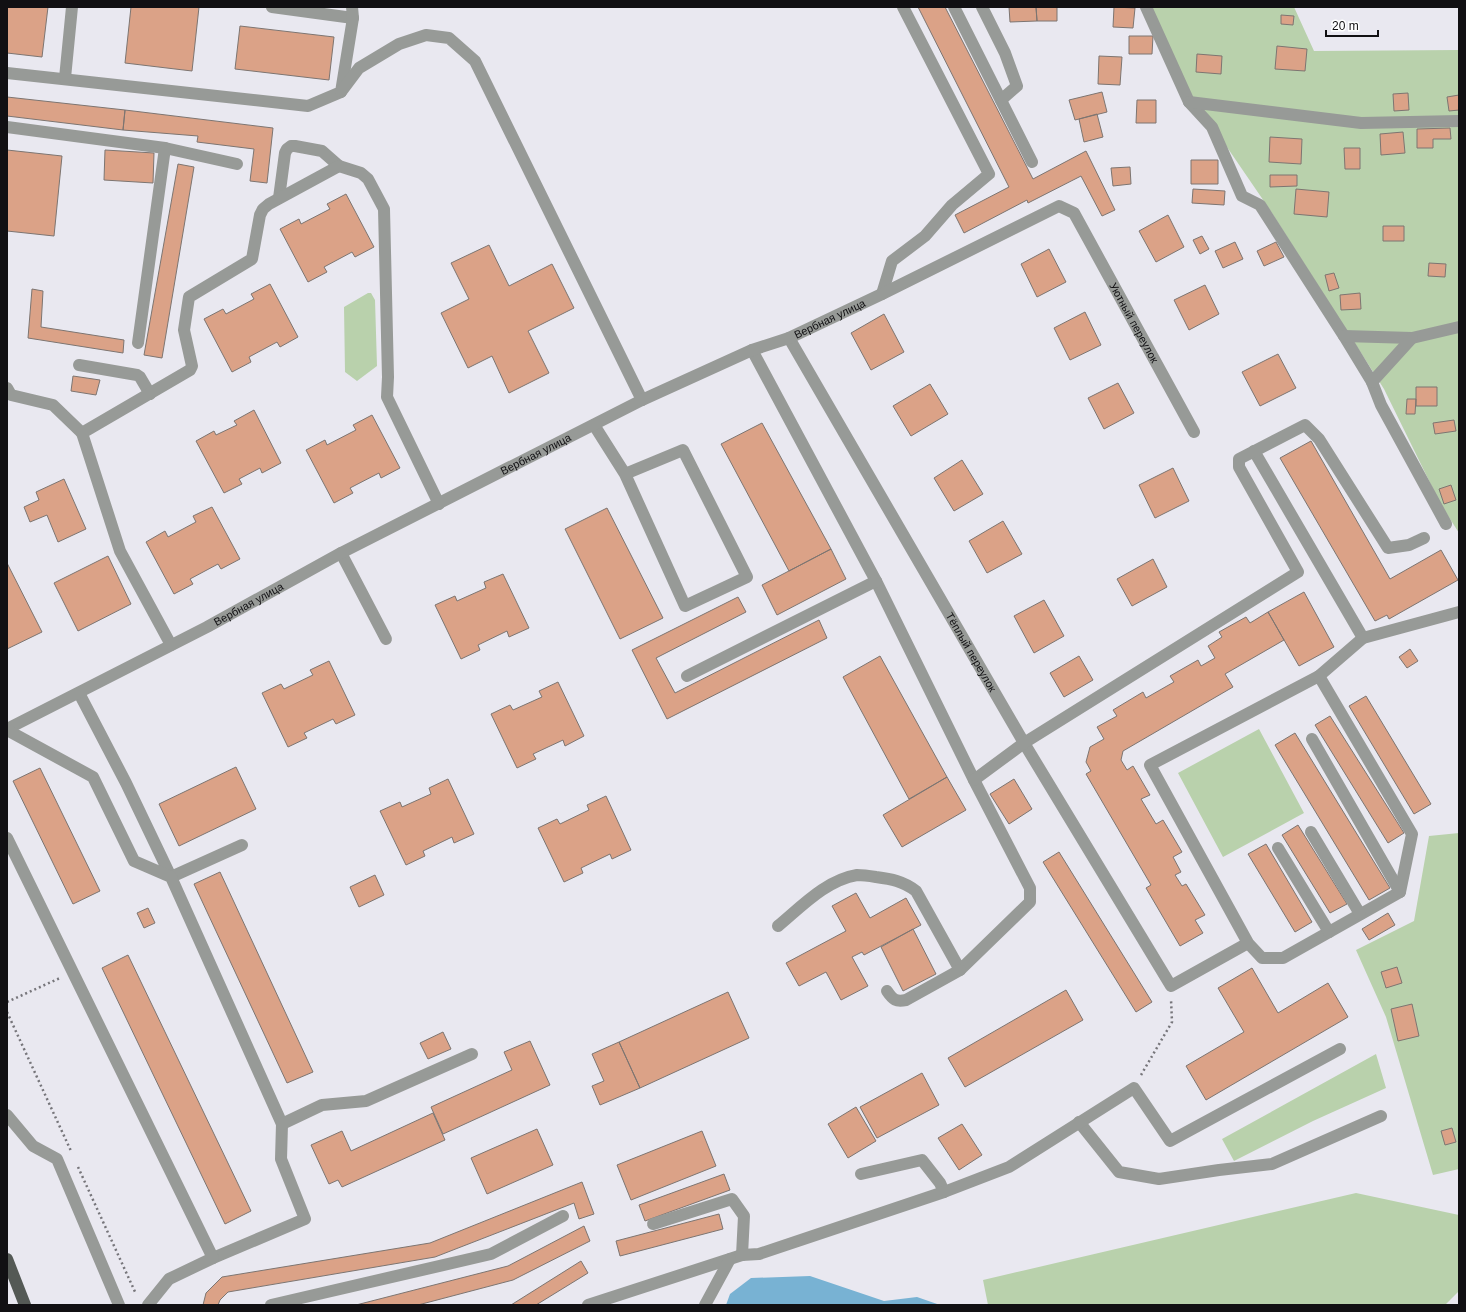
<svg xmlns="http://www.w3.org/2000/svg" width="1466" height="1312" viewBox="0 0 1466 1312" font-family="Helvetica,sans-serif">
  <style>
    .green { fill: #b9d1ac }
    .water { fill: #78b2d3 }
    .building { fill: #dba287; stroke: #7d7571 }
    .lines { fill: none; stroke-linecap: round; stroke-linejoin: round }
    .path { stroke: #76757a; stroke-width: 2.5; stroke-dasharray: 2 3; stroke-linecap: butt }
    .minor { stroke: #979a97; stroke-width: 12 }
    .major { stroke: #545955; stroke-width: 12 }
    .labels { text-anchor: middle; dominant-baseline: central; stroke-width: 4; stroke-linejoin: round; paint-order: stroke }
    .street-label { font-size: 11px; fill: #111013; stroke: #fff }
  </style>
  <rect width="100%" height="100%" fill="#e9e8f0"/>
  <path class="green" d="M 1151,7 L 1294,7 L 1314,51 L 1459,50 L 1459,533 L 1440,503 L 1384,389 L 1270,210 L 1192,96 Z
    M 368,293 L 371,293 L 375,300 L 377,366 L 357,381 L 345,372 L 344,307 Z
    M 1259,729 L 1304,813 L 1223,857 L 1178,773 Z
    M 1459,833 L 1459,1169 L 1433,1175 L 1386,1017 L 1356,950 L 1414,921 L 1429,836 Z
    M 1376,1054 L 1386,1088 L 1313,1121 L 1234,1161 L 1222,1139 Z
    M 1356,1193 L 1459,1215 L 1459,1291 L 1445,1305 L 988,1305 L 983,1280 Z"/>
  <path class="water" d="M 810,1276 L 884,1301 L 917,1297 L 940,1305 L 726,1305 L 730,1294 L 751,1278 Z"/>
  <path class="building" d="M 7,7 L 48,7 L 42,57 L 7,53 Z
    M 131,7 L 199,7 L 192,71 L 125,63 Z
    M 918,7 L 945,7 L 1033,179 L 1086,151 L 1115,210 L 1102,216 L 1081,176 L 1028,203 L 1027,200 L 964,233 L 955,215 L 1009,187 Z
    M 1009,7 L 1036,7 L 1037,21 L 1010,22 Z
    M 1036,7 L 1057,7 L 1057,21 L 1037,21 Z
    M 1114,7 L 1135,8 L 1133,28 L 1113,27 Z
    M 1281,15 L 1294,16 L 1293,25 L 1281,24 Z
    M 240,26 L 334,37 L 329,80 L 235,69 Z
    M 1129,36 L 1153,36 L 1152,54 L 1129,54 Z
    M 1277,46 L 1307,49 L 1305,71 L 1275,69 Z
    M 1197,54 L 1222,56 L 1221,74 L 1196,72 Z
    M 1099,56 L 1122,57 L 1120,85 L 1098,84 Z
    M 1102,92 L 1107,112 L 1075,120 L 1069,100 Z
    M 1408,93 L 1409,110 L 1394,111 L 1393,94 Z
    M 1459,95 L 1459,110 L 1449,111 L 1447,97 Z
    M 7,97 L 125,110 L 123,130 L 7,116 Z
    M 1137,100 L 1156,100 L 1156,123 L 1136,123 Z
    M 125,110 L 273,128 L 267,183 L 250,181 L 254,149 L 197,142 L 198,136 L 123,130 Z
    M 1097,114 L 1103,137 L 1084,142 L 1079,119 Z
    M 1450,128 L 1451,139 L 1433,139 L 1433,148 L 1417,148 L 1417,129 Z
    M 1403,132 L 1405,153 L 1381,155 L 1380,134 Z
    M 1270,137 L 1302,139 L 1301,164 L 1269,162 Z
    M 1344,148 L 1360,148 L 1360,169 L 1345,169 Z
    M 7,150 L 62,156 L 54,236 L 7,231 Z
    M 105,150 L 154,153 L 153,183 L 104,180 Z
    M 1191,160 L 1218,160 L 1218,184 L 1191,184 Z
    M 178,164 L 194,167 L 162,358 L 144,355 Z
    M 1130,167 L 1131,184 L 1113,186 L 1111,168 Z
    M 1270,175 L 1297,175 L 1297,186 L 1270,187 Z
    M 1193,189 L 1225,191 L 1224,205 L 1192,203 Z
    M 1296,189 L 1329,192 L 1327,217 L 1294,214 Z
    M 346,194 L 374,247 L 355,257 L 352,252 L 324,267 L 327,272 L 308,282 L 280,229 L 299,219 L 301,224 L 330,209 L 327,204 Z
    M 1168,215 L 1184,247 L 1156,262 L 1139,231 Z
    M 1383,226 L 1404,226 L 1404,241 L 1383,241 Z
    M 1202,236 L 1209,249 L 1200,254 L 1193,240 Z
    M 1235,242 L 1243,259 L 1223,268 L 1215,251 Z
    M 1276,242 L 1284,257 L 1264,266 L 1257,251 Z
    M 489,245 L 509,286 L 552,264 L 574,308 L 528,331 L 549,373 L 509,393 L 492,356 L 468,368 L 441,313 L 469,299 L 451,263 Z
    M 1049,249 L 1066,282 L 1037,297 L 1021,264 Z
    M 1429,263 L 1446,264 L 1445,277 L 1428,276 Z
    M 1334,273 L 1339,288 L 1329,291 L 1325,275 Z
    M 270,284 L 298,337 L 280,347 L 277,342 L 249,357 L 251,362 L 232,372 L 204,319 L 223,309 L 226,314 L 254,299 L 251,294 Z
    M 1205,285 L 1219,314 L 1189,330 L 1174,300 Z
    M 32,289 L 43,291 L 41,327 L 124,340 L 123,353 L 28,338 Z
    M 1360,293 L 1361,309 L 1341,310 L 1340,295 Z
    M 1085,312 L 1101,345 L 1070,360 L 1054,328 Z
    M 884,314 L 904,352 L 871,370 L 851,333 Z
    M 1278,354 L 1296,388 L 1260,406 L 1242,372 Z
    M 73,376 L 100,380 L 96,395 L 71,391 Z
    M 1118,383 L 1134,413 L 1104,429 L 1088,398 Z
    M 930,384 L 948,414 L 911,436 L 893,406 Z
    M 1416,387 L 1437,387 L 1437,406 L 1416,406 Z
    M 1407,399 L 1416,399 L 1415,414 L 1406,414 Z
    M 254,410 L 281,463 L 262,473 L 260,468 L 239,479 L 242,484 L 224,493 L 196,441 L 214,431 L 216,435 L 237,425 L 234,421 Z
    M 372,415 L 400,468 L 381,478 L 379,473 L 350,488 L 353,493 L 334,503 L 306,450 L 325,440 L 327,445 L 356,430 L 353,425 Z
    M 1454,420 L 1456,431 L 1435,434 L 1433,423 Z
    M 762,423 L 831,549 L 789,571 L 721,444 Z
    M 1311,441 L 1390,579 L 1441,550 L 1458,580 L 1389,619 L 1387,615 L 1375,621 L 1280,458 Z
    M 962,460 L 983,494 L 954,511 L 934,478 Z
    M 1173,468 L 1189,501 L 1155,518 L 1139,485 Z
    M 64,479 L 86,529 L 58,542 L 47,515 L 30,522 L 24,507 L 39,500 L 36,492 Z
    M 1451,485 L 1456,500 L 1444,504 L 1439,489 Z
    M 212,507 L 240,559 L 221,569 L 218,564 L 190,579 L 193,584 L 174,594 L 146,542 L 165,531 L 168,537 L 196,522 L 193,516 Z
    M 607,508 L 663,618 L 620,639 L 565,529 Z
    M 1003,521 L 1022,554 L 987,573 L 969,541 Z
    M 831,549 L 846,579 L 777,615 L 762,585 Z
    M 108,556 L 131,604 L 78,631 L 54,583 Z
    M 1153,559 L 1167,587 L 1132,606 L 1117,579 Z
    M 7,563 L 42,632 L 7,649 Z
    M 503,574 L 529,628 L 509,637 L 507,631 L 478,645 L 480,650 L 461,659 L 435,605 L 455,596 L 457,601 L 486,588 L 484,582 Z
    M 1304,592 L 1334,647 L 1299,666 L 1268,612 Z
    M 738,597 L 746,612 L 656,658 L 675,693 L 819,620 L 827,638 L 667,719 L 632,650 Z
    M 1044,600 L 1064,636 L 1034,653 L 1014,616 Z
    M 1268,612 L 1284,640 L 1225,674 L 1233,687 L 1123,751 L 1121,760 L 1127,770 L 1133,766 L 1150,795 L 1141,799 L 1156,824 L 1163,820 L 1182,852 L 1173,857 L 1181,872 L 1175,875 L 1182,886 L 1186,884 L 1205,915 L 1195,920 L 1203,933 L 1180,946 L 1146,888 L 1151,885 L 1086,774 L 1091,771 L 1086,762 L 1090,747 L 1104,739 L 1097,727 L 1117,716 L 1113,710 L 1143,692 L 1146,698 L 1174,682 L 1170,676 L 1198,660 L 1201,666 L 1215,658 L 1208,646 L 1222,637 L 1219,632 L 1246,617 L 1250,623 Z
    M 1410,649 L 1418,661 L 1407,668 L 1399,657 Z
    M 880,656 L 947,777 L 909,799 L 843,677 Z
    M 1079,656 L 1093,680 L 1064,697 L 1050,673 Z
    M 329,661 L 355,715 L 336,724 L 333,719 L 304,733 L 307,738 L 288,747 L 262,693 L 281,684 L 284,689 L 313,675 L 310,670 Z
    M 558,682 L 584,736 L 565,746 L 563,740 L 533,754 L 536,759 L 517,768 L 491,714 L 510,705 L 513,710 L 542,697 L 539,691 Z
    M 1366,696 L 1431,804 L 1414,814 L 1349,706 Z
    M 1330,716 L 1404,833 L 1388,843 L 1315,725 Z
    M 1295,733 L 1390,888 L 1369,900 L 1275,745 Z
    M 236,767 L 256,809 L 179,846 L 159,804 Z
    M 40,768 L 100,891 L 73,904 L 13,781 Z
    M 947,777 L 966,810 L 902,847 L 883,815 Z
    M 448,779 L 474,834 L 454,843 L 452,837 L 423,851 L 425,856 L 406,865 L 380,811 L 400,802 L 402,807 L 431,794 L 429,788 Z
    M 1014,779 L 1032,809 L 1009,824 L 990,794 Z
    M 606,796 L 631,850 L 612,859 L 610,854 L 581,868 L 583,873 L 564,882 L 538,828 L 557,819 L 560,824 L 589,810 L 587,805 Z
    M 1298,825 L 1347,904 L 1330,913 L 1282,835 Z
    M 1266,844 L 1312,922 L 1295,932 L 1248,854 Z
    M 1059,852 L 1152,1002 L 1136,1012 L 1043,862 Z
    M 220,872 L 313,1072 L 287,1083 L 194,884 Z
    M 375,875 L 384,895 L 359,907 L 350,887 Z
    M 856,893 L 870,918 L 906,898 L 921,925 L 864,955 L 862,952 L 852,957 L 868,986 L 841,1000 L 826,972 L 799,986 L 786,963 L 846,931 L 832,906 Z
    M 148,908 L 155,923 L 144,928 L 137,913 Z
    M 1388,913 L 1395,925 L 1369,940 L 1362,929 Z
    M 913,929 L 936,974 L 903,991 L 881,947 Z
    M 128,955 L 251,1211 L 225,1224 L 102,968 Z
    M 1397,967 L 1402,983 L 1386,988 L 1381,972 Z
    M 1252,968 L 1278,1013 L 1328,983 L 1348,1017 L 1206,1100 L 1186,1066 L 1244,1032 L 1218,988 Z
    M 1066,990 L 1083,1020 L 965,1087 L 948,1058 Z
    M 728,992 L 749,1038 L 640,1088 L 619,1042 Z
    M 1412,1004 L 1419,1036 L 1398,1041 L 1391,1009 Z
    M 443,1032 L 451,1049 L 428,1059 L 420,1043 Z
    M 530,1041 L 550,1085 L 443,1134 L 431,1107 L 512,1070 L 504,1052 Z
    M 619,1042 L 640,1088 L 600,1105 L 592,1086 L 604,1081 L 592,1054 Z
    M 922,1073 L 939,1105 L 877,1138 L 860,1107 Z
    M 856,1107 L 876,1141 L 848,1158 L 828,1124 Z
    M 433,1113 L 445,1140 L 342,1187 L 338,1180 L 329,1184 L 311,1145 L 342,1131 L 351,1151 Z
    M 962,1124 L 982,1155 L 959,1170 L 938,1138 Z
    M 1452,1128 L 1456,1142 L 1445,1145 L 1441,1131 Z
    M 537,1129 L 553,1165 L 487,1194 L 471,1158 Z
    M 702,1131 L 716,1166 L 631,1200 L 617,1165 Z
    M 724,1174 L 730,1190 L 645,1221 L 639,1205 Z
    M 582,1182 L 594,1214 L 579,1219 L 574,1203 L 435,1257 L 228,1292 L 220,1300 L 218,1305 L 203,1305 L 206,1293 L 222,1277 L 430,1243 Z
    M 719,1214 L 723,1229 L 620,1256 L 616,1241 Z
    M 584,1226 L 590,1241 L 513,1280 L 418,1305 L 356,1305 L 508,1266 Z
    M 581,1261 L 588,1273 L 536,1305 L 511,1305 Z"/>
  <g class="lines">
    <path class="path" d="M 7,1002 L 60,978
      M 7,1012 L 71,1151
      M 1141,1075 L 1172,1022 L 1171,999
      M 78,1167 L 136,1294"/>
    <g class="minor">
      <path d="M 272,7 L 353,18"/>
      <path d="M 954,7 L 1032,162"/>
      <path d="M 982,7 L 1005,53 L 1017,86 L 1001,100"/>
      <path d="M 1146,7 L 1189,102 L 1212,127 L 1242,196 L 1260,205 L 1344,336 L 1372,382 L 1381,405 L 1446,524"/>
      <path d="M 7,73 L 308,106 L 341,92 L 353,18 L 352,7"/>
      <path d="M 65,78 L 72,7"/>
      <path d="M 341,92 L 359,68 L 399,44 L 426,35 L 449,38 L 475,61 L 642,400"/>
      <path d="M 1189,102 L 1361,123 L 1459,121"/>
      <path d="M 7,127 L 165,148 L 237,164"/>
      <path d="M 279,198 L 285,153 L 287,149 L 291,146 L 295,146 L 322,151 L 339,166"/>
      <path d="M 882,294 L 892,261 L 925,236 L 952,205 L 989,174 L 903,7"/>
      <path d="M 1344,336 L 1412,338 L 1459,327"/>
      <path id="s1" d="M 789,338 L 1024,743 L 1171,986 L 1248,943 L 1262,958 L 1283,958 L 1400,892 L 1412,834 L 1319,676 L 1150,765 L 1248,943"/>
      <path d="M 138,343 L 165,148"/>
      <path d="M 752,350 L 876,581 L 974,780 L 1030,888 L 1030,902 L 960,970 L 916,891 C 903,881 891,879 876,877 C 870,876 863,875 857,875 C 826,880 801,907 778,926"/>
      <path d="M 79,365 L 137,375 L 140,377 L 150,394"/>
      <path d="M 1372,382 L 1412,338"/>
      <path d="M 7,388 L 11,395 L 53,405 L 82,433"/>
      <path d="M 594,425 L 625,474 L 685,606 L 747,577 L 683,450 L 625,474"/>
      <path d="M 1254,451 L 1363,638"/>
      <path d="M 341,553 L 386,639"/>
      <path d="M 171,645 L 120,551 L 82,433 L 190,370 L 192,366 L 184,330 L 189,297 L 252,259 L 260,215 L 263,209 L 269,204 L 339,166 L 361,173 L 368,179 L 384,209 L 388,377 L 387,397 L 439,504"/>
      <path d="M 687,676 L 876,581"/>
      <path d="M 1319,676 L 1363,638 L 1459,612"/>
      <path d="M 79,693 L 126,783 L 171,877 L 242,845"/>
      <path id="s2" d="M 7,729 L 207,627 L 341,553 L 642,400 L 752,350 L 789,338 L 882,294 L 1059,206 L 1074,213 L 1194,432"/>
      <path d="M 7,730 L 93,777 L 134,861 L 171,877 L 282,1124 L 281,1159 L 305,1219 L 213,1258"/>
      <path d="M 1312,739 L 1400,892"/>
      <path d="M 974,780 L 1024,743 L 1298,572 L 1239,467 L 1239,459 L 1305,425 L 1319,439 L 1388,548 L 1409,545 L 1424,538"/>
      <path d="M 1311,832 L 1360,914"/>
      <path d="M 7,838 L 213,1258 L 169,1279 L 148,1305"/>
      <path d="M 1278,848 L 1329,932"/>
      <path d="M 887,991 C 893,1000 896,1002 906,1000 L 960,970"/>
      <path d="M 7,1115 L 33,1146 L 57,1159 L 119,1305"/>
      <path d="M 1079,1122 L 1119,1172 L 1159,1179 L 1219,1170 L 1272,1164 L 1381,1116"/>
      <path d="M 282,1124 L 322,1105 L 366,1101 L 472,1054"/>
      <path d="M 861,1174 L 922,1160 L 940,1183 L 944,1192"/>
      <path d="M 653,1224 L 732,1199 L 744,1216 L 742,1255"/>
      <path d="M 271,1305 L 491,1254 L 563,1216"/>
      <path d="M 588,1305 L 742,1255 L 759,1254 L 944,1192 L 1009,1167 L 1134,1088 L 1170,1141 L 1340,1049"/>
      <path d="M 705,1305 L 730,1259"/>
    </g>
    <path class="major" d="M 7,1259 L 25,1305"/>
  </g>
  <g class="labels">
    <g class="street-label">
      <text stroke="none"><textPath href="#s2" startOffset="920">Вербная улица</textPath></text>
      <text stroke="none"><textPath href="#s2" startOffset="1317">Уютный переулок</textPath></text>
      <text stroke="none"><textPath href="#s2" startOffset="596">Вербная улица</textPath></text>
      <text stroke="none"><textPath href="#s2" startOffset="272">Вербная улица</textPath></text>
      <text stroke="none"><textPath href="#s1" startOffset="363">Тёплый переулок</textPath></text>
    </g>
  </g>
  <rect width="1466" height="1312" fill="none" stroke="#111013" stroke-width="16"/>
  <path d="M1326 30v6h52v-6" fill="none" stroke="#111013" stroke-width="2"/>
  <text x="1332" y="30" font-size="12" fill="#111013" stroke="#ffffff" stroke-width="3" paint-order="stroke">20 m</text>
</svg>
